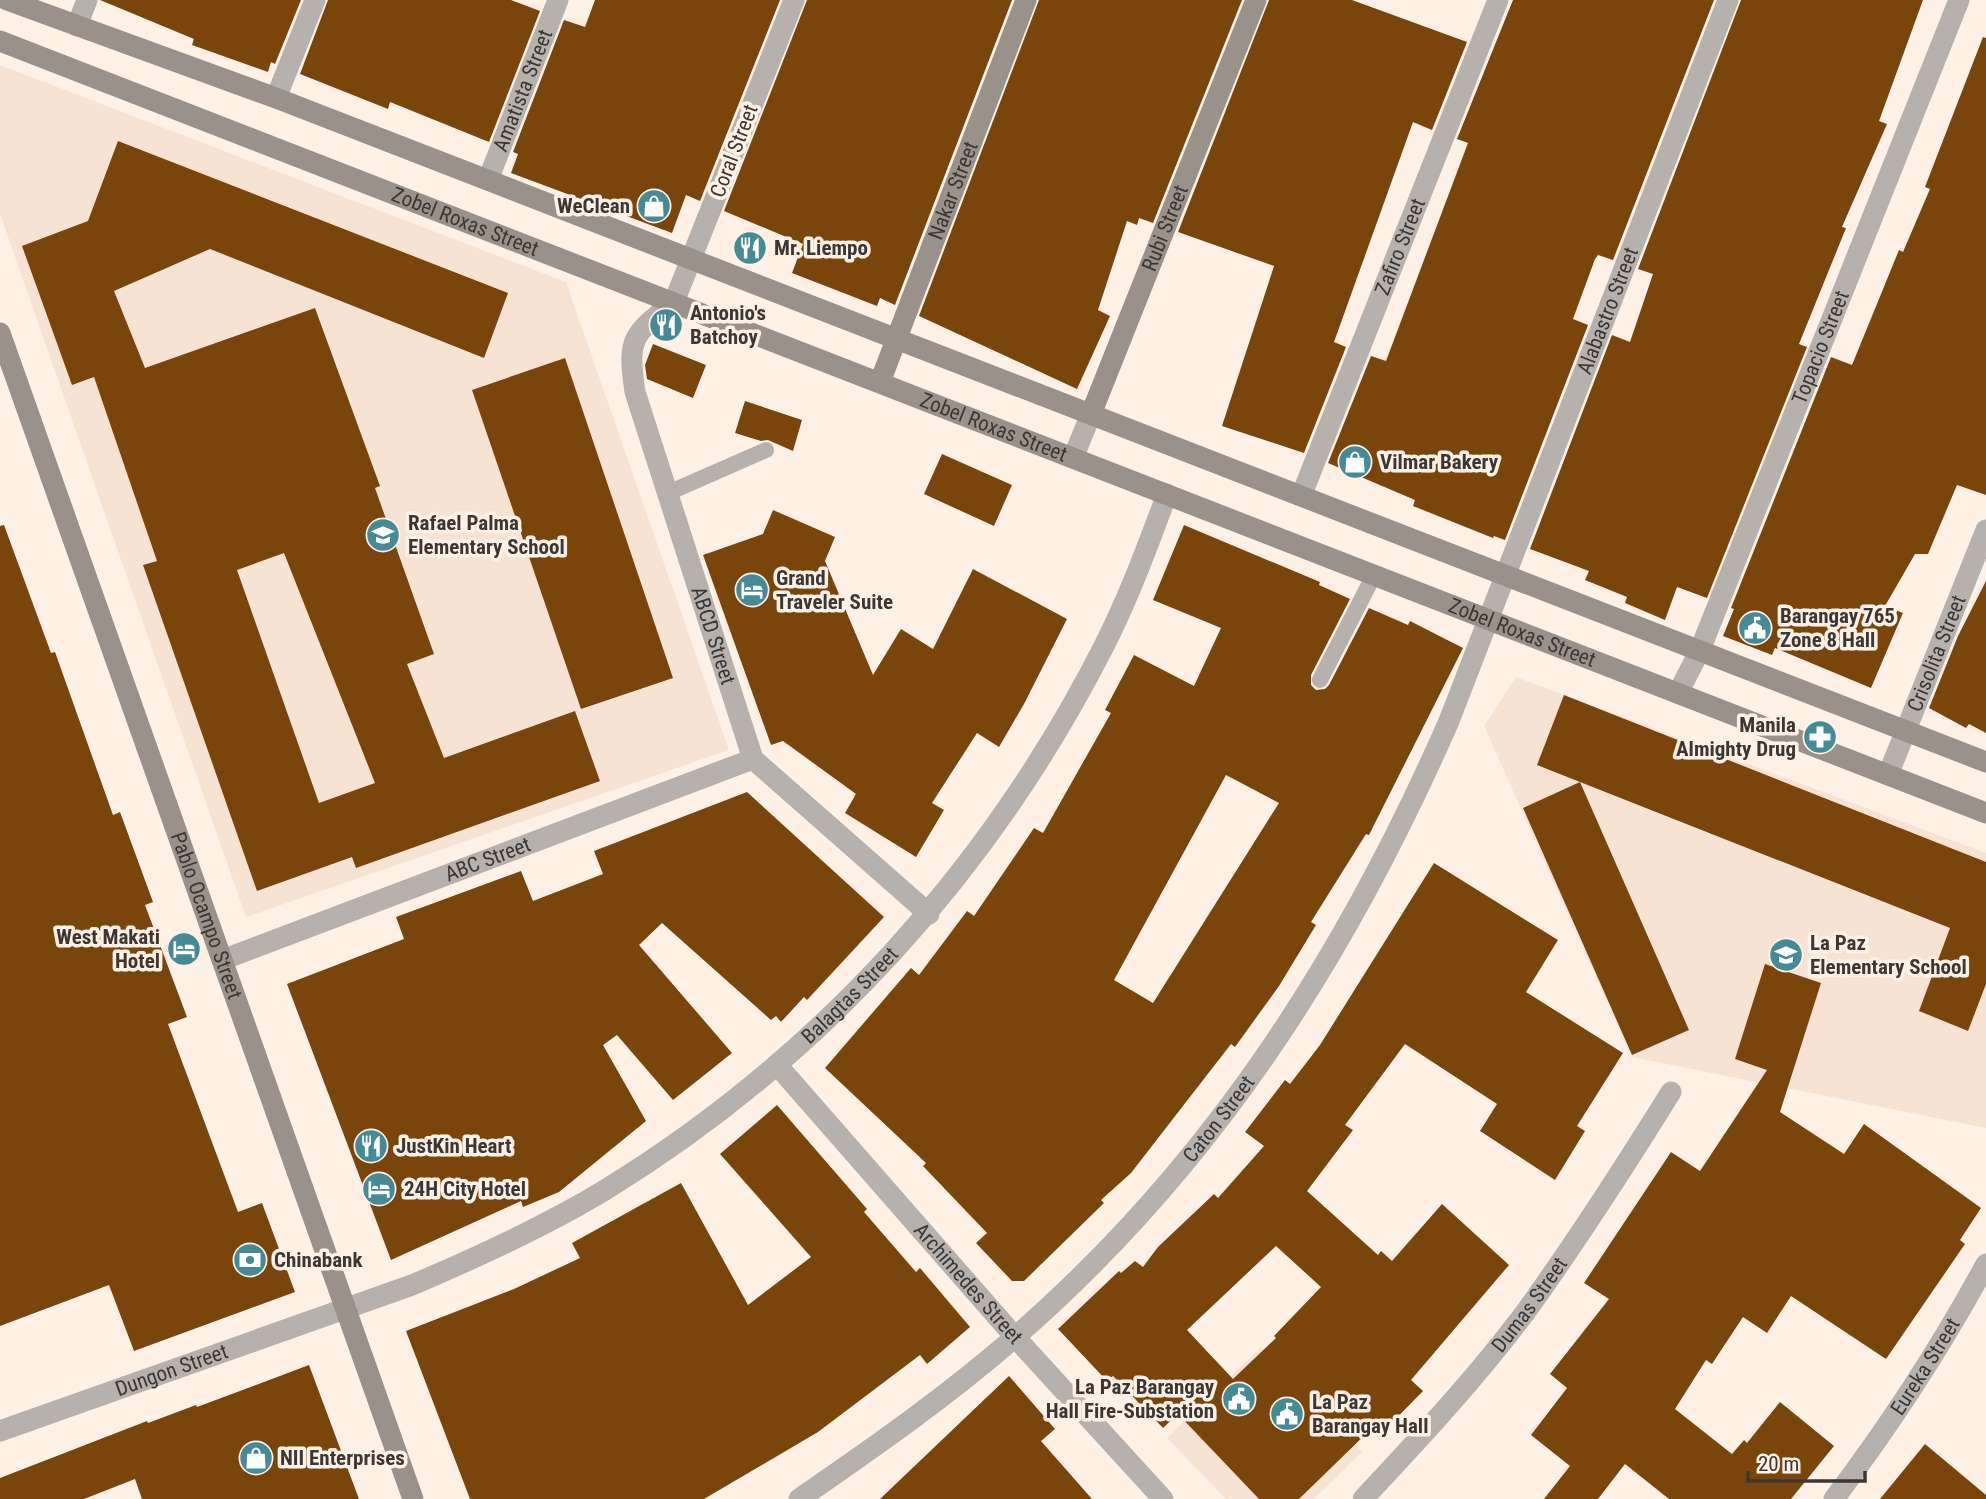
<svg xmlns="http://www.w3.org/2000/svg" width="1986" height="1499" viewBox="0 0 1986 1499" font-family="'Roboto Condensed',sans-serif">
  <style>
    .built { fill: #f7e3d3 }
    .building { fill: #7a450b; fill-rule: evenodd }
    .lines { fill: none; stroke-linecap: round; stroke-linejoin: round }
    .lane { stroke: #b7b1ad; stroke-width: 16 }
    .street { stroke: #b7b1ad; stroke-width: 21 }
    .secondary { stroke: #9a918b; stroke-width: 21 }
    .labels { text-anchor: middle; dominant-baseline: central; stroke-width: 7; stroke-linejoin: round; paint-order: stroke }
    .street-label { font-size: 21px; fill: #3d3733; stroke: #fff1e6 }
    .poi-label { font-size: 21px; font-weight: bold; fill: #3d3733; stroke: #fff1e6; text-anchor: start }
  </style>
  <rect width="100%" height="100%" fill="#fff1e6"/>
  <path class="built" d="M 0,65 L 566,282 L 729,750 L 246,917 L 0,214 Z
    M 1516,677 L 1986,853 L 1986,1128 L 1632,1057 L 1484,726 Z
    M 1261,1347 L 1362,1452 L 1314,1499 L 1226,1499 L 1167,1438 Z"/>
  <path class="building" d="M 100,0 L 301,0 L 275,64 L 271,62 L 268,72 L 192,45 L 194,39 Z
    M 328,0 L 511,0 L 540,11 L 489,142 L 390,102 L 388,109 L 300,74 Z
    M 595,0 L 780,0 L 700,201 L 686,195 L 672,233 L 511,173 L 518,154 L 513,152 L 564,20 L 585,27 Z
    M 807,0 L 1012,0 L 895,305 L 880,298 L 877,306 L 792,273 L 803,244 L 724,211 Z
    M 1039,0 L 1242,0 L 1153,223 L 1139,218 L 1137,225 L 1127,221 L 1098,310 L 1110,316 L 1077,389 L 919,316 Z
    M 1269,0 L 1352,0 L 1467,42 L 1432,130 L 1413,122 L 1334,342 L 1346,347 L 1304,453 L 1222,426 L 1274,266 L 1178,232 Z
    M 1513,0 L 1714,0 L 1613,260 L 1598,255 L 1595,259 L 1573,319 L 1588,325 L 1505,540 L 1494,536 L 1493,538 L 1413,506 L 1415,500 L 1328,463 L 1371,356 L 1386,361 L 1468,143 L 1457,139 Z
    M 1741,0 L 1923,0 L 1879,121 L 1887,124 L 1842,227 L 1846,228 L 1799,344 L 1807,347 L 1707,598 L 1677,587 L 1665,620 L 1625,603 L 1627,597 L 1585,580 L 1589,571 L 1530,549 L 1612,335 L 1630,342 L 1653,274 L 1638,269 Z
    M 1983,37 L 1986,38 L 1986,495 L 1957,485 L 1928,554 L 1915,554 L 1885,606 L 1903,613 L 1871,688 L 1775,648 L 1772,655 L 1723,636 L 1734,609 L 1731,608 L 1831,357 L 1852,365 L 1899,250 L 1903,252 L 1930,189 L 1925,187 Z
    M 118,141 L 508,293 L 484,358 L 210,249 L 114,291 L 145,368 L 315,308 L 380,486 L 375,488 L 434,654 L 407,664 L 444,758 L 575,711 L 600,781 L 356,868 L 352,857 L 257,891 L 143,565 L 157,561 L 94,377 L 72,385 L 22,246 L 88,221 ZM 284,553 L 375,783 L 319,803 L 237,570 Z
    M 653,344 L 706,365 L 693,398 L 647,379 L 645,365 Z
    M 565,358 L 673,678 L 581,709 L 472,390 Z
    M 745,401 L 802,420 L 793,451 L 768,440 L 761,441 L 735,433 Z
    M 942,454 L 1012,485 L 994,526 L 924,494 Z
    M 773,510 L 835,537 L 825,561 L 873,675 L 901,629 L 933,649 L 973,569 L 1067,619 L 1024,704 L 999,747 L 977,733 L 932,803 L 944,810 L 916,857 L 845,813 L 856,794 L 783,741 L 771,745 L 703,555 L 763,534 Z
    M 4,525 L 51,653 L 55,652 L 113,815 L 120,812 L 153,902 L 145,905 L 187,1017 L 168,1024 L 238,1212 L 262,1203 L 295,1292 L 134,1351 L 109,1285 L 0,1326 L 0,526 Z
    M 1184,525 L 1320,582 L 1319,585 L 1350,599 L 1311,675 L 1311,685 L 1316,690 L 1325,689 L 1329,685 L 1369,608 L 1408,625 L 1410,621 L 1463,648 L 1369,835 L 1366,834 L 1311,922 L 1316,925 L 1279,986 L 1235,1047 L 1231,1044 L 1131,1173 L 1101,1200 L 1104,1203 L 1024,1281 L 1012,1281 L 976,1243 L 987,1233 L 923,1166 L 926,1163 L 825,1068 L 911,968 L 919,975 L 967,911 L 974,916 L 1034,828 L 1043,833 L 1111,713 L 1105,710 L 1134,655 L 1194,686 L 1221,628 L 1153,600 ZM 1226,775 L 1279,803 L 1153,1003 L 1114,980 Z
    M 1986,581 L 1986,733 L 1969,724 L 1966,728 L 1929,708 L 1958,636 Z
    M 1564,695 L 1986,862 L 1986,984 L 1968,1031 L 1919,1011 L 1950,928 L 1537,765 Z
    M 1580,782 L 1689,1030 L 1632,1055 L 1523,808 Z
    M 747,792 L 884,917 L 807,1000 L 804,997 L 781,1022 L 776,1016 L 771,1020 L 662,923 L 639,945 L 732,1053 L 673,1100 L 617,1035 L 603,1045 L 646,1121 L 559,1192 L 523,1207 L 521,1201 L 391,1260 L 287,984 L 404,939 L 396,917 L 521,871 L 533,901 L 603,874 L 594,851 Z
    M 1434,863 L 1558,940 L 1526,992 L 1623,1053 L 1577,1126 L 1585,1131 L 1555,1180 L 1480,1131 L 1497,1104 L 1405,1044 L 1345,1125 L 1353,1130 L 1307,1191 L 1378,1255 L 1381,1251 L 1392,1261 L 1442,1204 L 1509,1265 L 1411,1380 L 1423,1391 L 1378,1437 L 1370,1430 L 1299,1499 L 1259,1499 L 1178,1414 L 1163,1428 L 1113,1376 L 1107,1381 L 1058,1329 L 1119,1271 L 1121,1273 L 1135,1261 L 1143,1267 L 1158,1247 L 1214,1194 L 1218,1198 L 1264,1146 L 1245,1132 L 1285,1080 L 1290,1084 L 1320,1045 ZM 1276,1246 L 1321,1287 L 1274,1336 L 1276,1338 L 1233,1379 L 1187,1330 Z
    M 1765,964 L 1821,983 L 1780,1112 L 1844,1154 L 1864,1124 L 1981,1208 L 1960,1240 L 1965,1244 L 1886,1359 L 1791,1296 L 1767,1333 L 1743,1317 L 1712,1364 L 1706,1360 L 1675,1409 L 1732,1454 L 1744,1440 L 1747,1443 L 1780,1402 L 1834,1446 L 1791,1499 L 1669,1499 L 1625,1464 L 1598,1499 L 1544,1499 L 1570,1466 L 1531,1435 L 1567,1388 L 1550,1374 L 1609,1299 L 1584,1283 L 1671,1152 L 1700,1171 L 1767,1070 L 1735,1059 Z
    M 777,1105 L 867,1209 L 864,1212 L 916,1272 L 920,1268 L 970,1327 L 927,1364 L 920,1355 L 818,1432 L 704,1499 L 470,1499 L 406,1331 L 514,1289 L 580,1258 L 572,1243 L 681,1183 L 748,1305 L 811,1257 L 720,1154 Z
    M 309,1365 L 359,1499 L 142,1499 L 135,1479 L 84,1499 L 0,1499 L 0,1478 L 147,1421 L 148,1423 L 196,1405 L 197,1407 Z
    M 1009,1376 L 1055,1429 L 1041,1441 L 1092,1499 L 880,1499 Z
    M 1925,1444 L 1986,1495 L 1986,1499 L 1880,1499 Z"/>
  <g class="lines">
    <path class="lane" d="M 668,493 L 766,450
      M 1320,680 L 1374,575"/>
    <g class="street">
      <path id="s1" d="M 794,0 L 674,302 C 632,335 627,338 635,392 L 753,759 L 929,914"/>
      <path d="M 77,26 L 87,0"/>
      <path d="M 276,98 L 315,0"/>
      <path id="s2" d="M 488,180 L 558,0"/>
      <path d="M 1073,458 L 1091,414"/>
      <path id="s3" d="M 1302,494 L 1498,0"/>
      <path id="s4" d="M 1678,693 L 1700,650 L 1959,0"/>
      <path id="s5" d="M 1888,775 L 1986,530"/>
      <path id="s6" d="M 222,960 L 753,759"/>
      <path id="s7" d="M 778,1066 L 1015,1337 L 1163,1499"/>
      <path id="s8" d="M 0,1431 L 412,1285 C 478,1257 544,1227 605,1190 C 820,1058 990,870 1104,646 C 1129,597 1148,545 1167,494"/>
      <path id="s9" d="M 799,1499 C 873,1448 946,1397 1014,1338 C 1212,1166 1345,958 1449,721 L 1728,0"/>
      <path id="s10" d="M 1363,1499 C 1420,1438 1477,1377 1527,1310 C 1578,1239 1625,1166 1671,1092"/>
      <path id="s11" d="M 1834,1499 C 1890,1425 1942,1345 1986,1264"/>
    </g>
    <g class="secondary">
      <path d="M 7,0 L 276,98 L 1986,762"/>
      <path id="s12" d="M 0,41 L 1986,813"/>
      <path id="s13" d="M 0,333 L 413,1499"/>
      <path id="s14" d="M 880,382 L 1026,0"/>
      <path id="s15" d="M 1091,414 L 1256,0"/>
    </g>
  </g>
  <defs>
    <g id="shop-disc" transform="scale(1.75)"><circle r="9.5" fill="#458a97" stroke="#fff1e6"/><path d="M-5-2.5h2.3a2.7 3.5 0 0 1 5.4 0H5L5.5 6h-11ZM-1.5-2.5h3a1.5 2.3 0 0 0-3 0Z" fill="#fff"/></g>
    <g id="restaurant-disc" transform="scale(1.75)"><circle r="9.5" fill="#458a97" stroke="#fff1e6"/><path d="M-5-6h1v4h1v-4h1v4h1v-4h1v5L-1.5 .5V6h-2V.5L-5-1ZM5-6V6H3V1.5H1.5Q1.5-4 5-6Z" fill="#fff"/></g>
    <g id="school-disc" transform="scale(1.75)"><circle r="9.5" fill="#458a97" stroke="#fff1e6"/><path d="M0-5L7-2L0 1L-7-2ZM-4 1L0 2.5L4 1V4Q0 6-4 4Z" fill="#fff"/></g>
    <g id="hotel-disc" transform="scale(1.75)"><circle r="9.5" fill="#458a97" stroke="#fff1e6"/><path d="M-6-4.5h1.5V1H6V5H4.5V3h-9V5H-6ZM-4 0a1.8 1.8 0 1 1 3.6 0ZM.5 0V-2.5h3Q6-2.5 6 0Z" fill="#fff"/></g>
    <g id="civic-disc" transform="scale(1.75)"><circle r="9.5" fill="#458a97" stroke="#fff1e6"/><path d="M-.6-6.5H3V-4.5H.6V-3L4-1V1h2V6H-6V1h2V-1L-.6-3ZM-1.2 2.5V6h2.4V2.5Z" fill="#fff"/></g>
    <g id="pharmacy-disc" transform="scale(1.75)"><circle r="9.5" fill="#458a97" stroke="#fff1e6"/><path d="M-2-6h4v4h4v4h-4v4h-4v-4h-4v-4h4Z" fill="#fff"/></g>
    <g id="bank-disc" transform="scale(1.75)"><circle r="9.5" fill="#458a97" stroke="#fff1e6"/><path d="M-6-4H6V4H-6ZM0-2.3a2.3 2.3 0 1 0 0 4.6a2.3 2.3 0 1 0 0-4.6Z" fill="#fff"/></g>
  </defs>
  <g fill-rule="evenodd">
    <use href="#shop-disc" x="654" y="206"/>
    <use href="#restaurant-disc" x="750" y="248"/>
    <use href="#restaurant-disc" x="666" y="325"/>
    <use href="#shop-disc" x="1355" y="462"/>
    <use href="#school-disc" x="383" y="535"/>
    <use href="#hotel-disc" x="752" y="590"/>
    <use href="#civic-disc" x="1755" y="628"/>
    <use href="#pharmacy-disc" x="1820" y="737"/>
    <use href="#hotel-disc" x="184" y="949"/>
    <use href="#school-disc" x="1786" y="955"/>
    <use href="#restaurant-disc" x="371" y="1146"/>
    <use href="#hotel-disc" x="379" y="1189"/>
    <use href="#bank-disc" x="250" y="1260"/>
    <use href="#civic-disc" x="1239" y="1399"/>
    <use href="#civic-disc" x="1287" y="1414"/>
    <use href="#shop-disc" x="256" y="1458"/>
  </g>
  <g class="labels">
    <g class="street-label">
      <text stroke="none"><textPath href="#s2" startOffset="96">Amatista Street</textPath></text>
      <text transform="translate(734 151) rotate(-69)">Coral Street</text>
      <text stroke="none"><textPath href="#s14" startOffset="205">Nakar Street</textPath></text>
      <text stroke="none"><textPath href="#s12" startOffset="499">Zobel Roxas Street</textPath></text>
      <text stroke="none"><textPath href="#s15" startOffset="200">Rubi Street</textPath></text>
      <text stroke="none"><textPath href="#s3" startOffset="266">Zafiro Street</textPath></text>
      <text stroke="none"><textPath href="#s9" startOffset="1470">Alabastro Street</textPath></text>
      <text stroke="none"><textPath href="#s4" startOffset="374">Topacio Street</textPath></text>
      <text stroke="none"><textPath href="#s12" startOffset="1066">Zobel Roxas Street</textPath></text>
      <text stroke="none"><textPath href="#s12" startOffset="1633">Zobel Roxas Street</textPath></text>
      <text stroke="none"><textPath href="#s1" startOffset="688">ABCD Street</textPath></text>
      <text stroke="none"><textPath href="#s5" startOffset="131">Crisolita Street</textPath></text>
      <text stroke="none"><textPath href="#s6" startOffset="284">ABC Street</textPath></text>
      <text stroke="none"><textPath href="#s13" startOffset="618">Pablo Ocampo Street</textPath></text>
      <text stroke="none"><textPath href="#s8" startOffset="966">Balagtas Street</textPath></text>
      <text stroke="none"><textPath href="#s9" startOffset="569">Caton Street</textPath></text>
      <text stroke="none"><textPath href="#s7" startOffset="289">Archimedes Street</textPath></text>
      <text stroke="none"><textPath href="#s10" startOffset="256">Dumas Street</textPath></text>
      <text stroke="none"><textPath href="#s11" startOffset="161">Eureka Street</textPath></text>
      <text stroke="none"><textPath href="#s8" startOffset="182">Dungon Street</textPath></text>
    </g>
    <g class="poi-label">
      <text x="630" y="206" text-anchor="end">WeClean</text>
      <text x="774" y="248">Mr. Liempo</text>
      <text x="690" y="313">Antonio's<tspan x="690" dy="24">Batchoy</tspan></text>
      <text x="1380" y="462">Vilmar Bakery</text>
      <text x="408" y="523">Rafael Palma<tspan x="408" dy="24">Elementary School</tspan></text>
      <text x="776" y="578">Grand<tspan x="776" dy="24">Traveler Suite</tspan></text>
      <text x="1780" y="616">Barangay 765<tspan x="1780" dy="24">Zone 8 Hall</tspan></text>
      <text x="1796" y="725" text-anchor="end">Manila<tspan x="1796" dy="24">Almighty Drug</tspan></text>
      <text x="160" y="937" text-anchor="end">West Makati<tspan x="160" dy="24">Hotel</tspan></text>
      <text x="1810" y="943">La Paz<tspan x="1810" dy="24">Elementary School</tspan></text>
      <text x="396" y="1146">JustKin Heart</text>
      <text x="404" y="1189">24H City Hotel</text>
      <text x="274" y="1260">Chinabank</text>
      <text x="1214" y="1387" text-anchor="end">La Paz Barangay<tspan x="1214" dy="24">Hall Fire-Substation</tspan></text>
      <text x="1312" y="1402">La Paz<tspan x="1312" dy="24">Barangay Hall</tspan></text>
      <text x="280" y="1458">NII Enterprises</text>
    </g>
  </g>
  <path d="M1748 1471v10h117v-10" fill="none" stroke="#3d3733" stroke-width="3.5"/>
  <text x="1758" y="1471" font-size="21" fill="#3d3733" stroke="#fff1e6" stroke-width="5" paint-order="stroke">20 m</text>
</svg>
